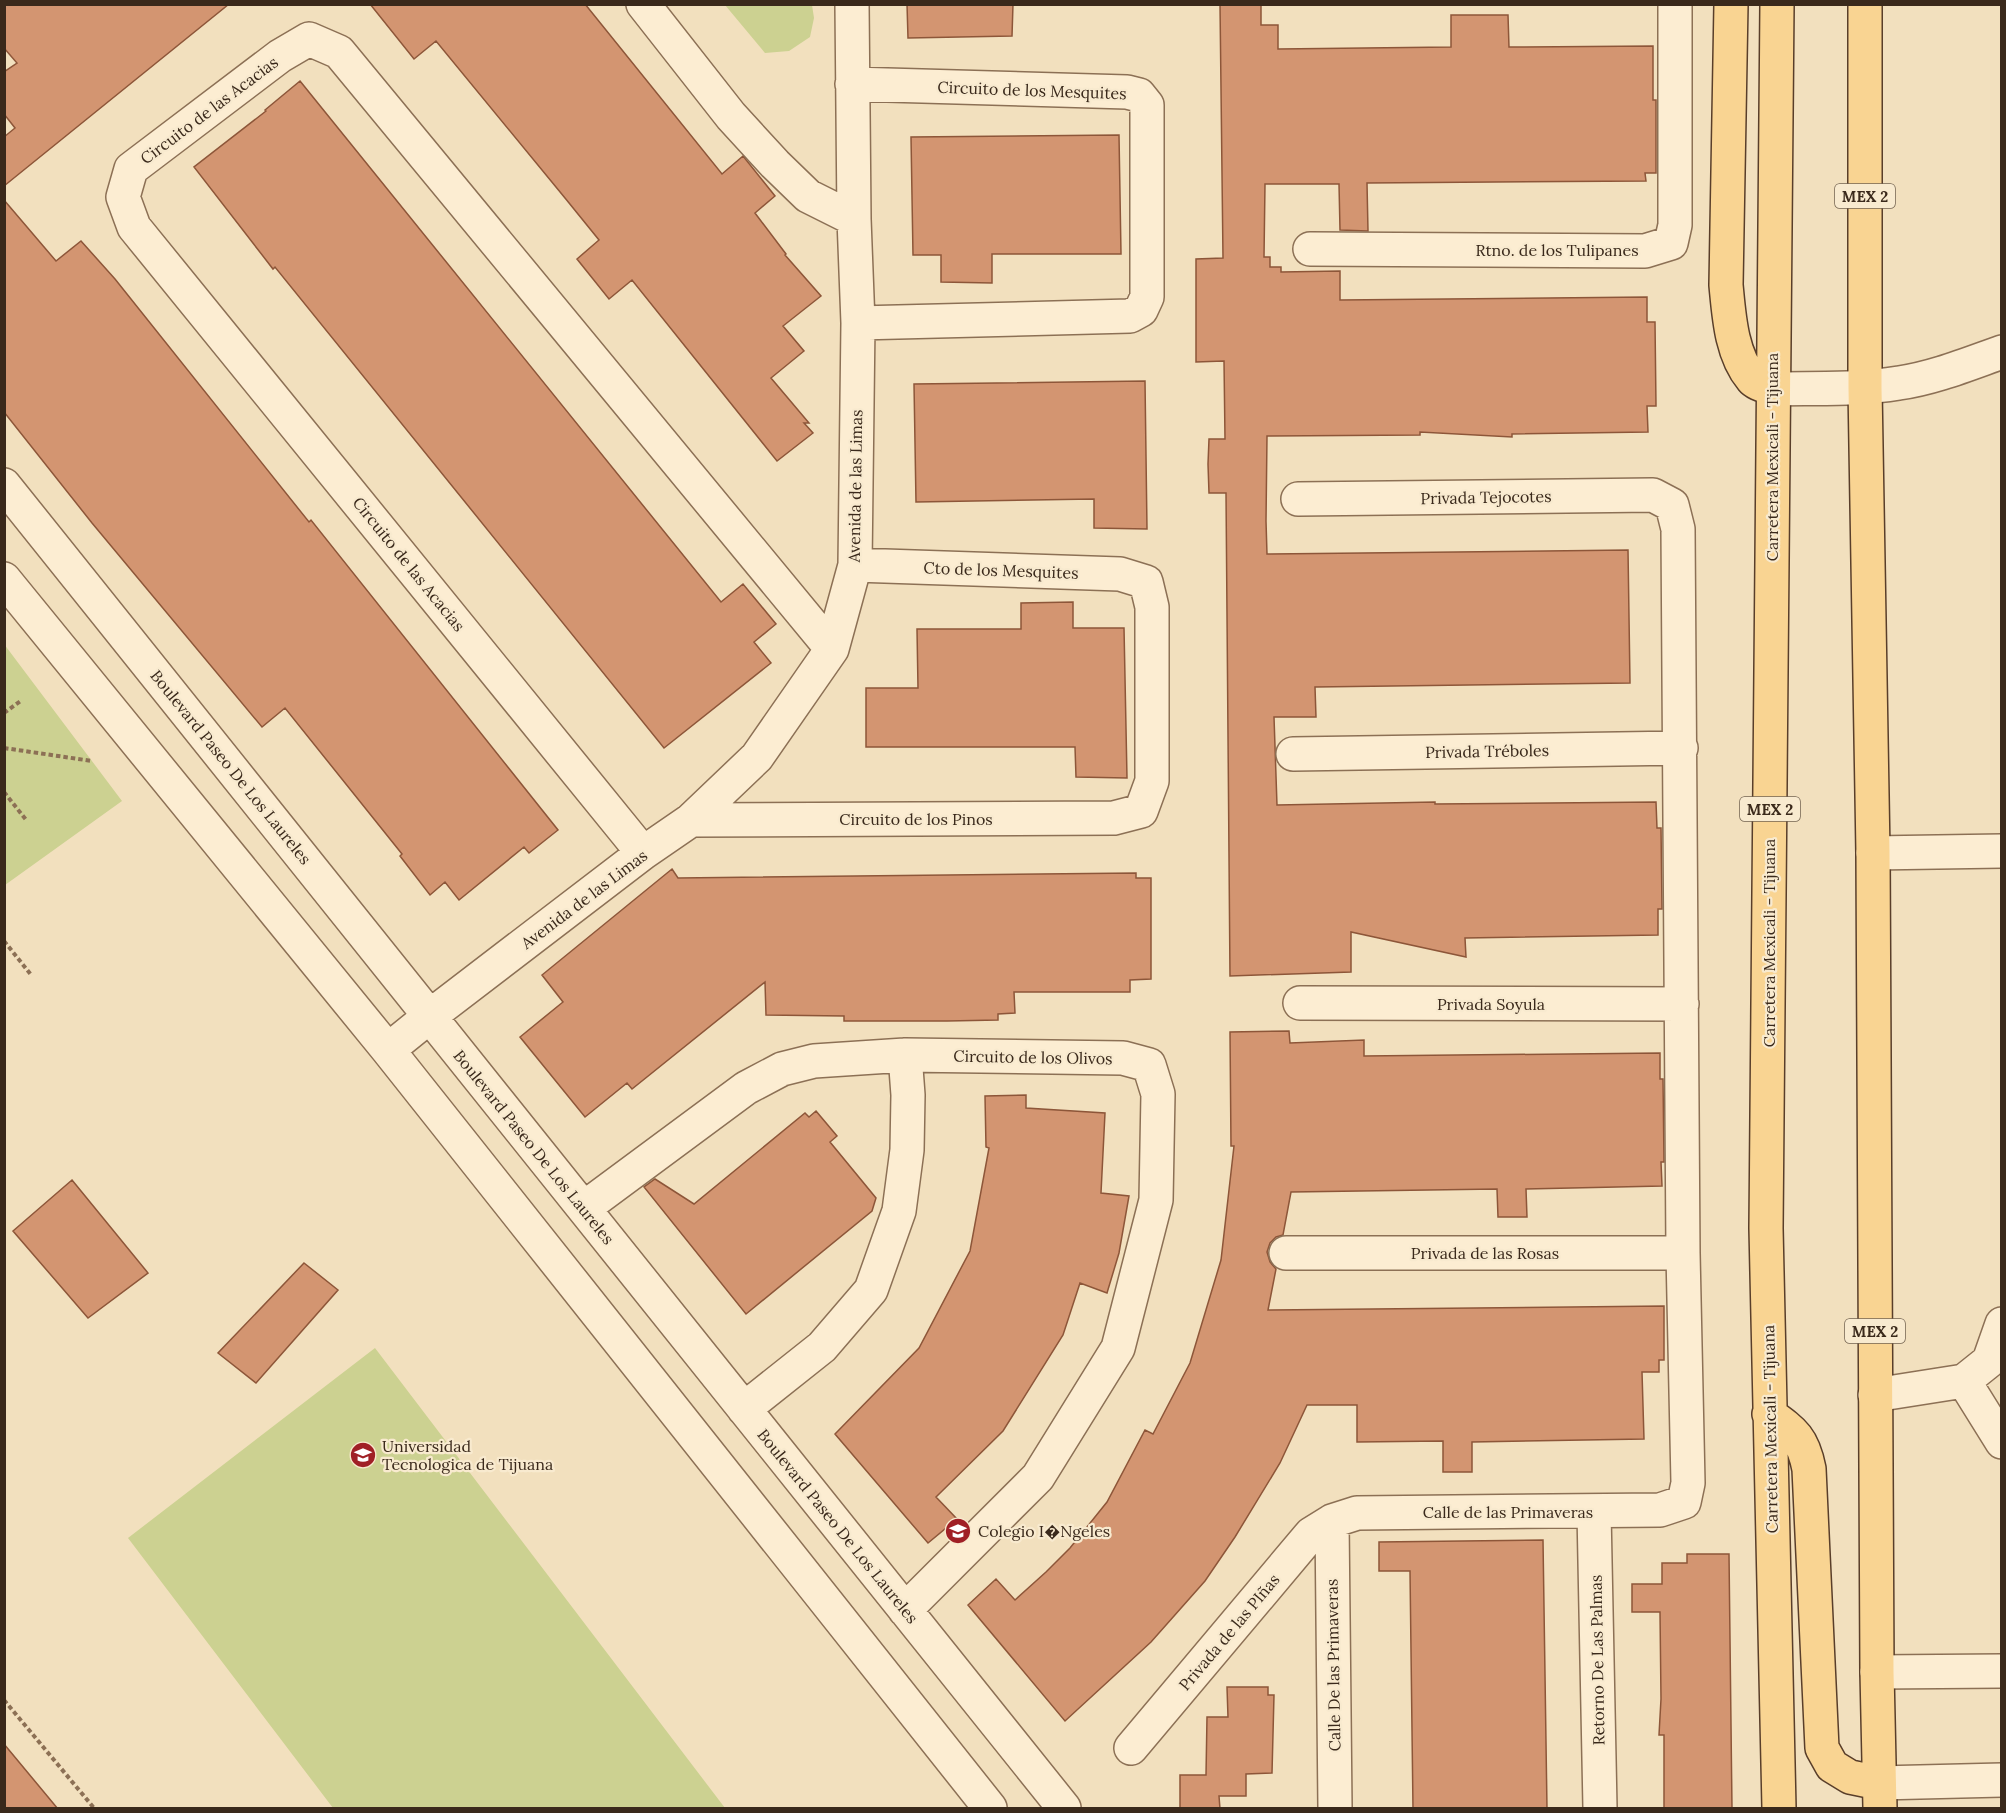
<svg xmlns="http://www.w3.org/2000/svg" width="2006" height="1813" viewBox="0 0 2006 1813" font-family="Lora,serif">
  <style>
    .green { fill: #ccd191 }
    .building { fill: #d39571; stroke: #8d5639; stroke-width: 1.5 }
    .lines { fill: none; stroke-linecap: round; stroke-linejoin: round }
    .minor-casing { stroke: #8c7055; stroke-width: 36 }
    .major-casing { stroke: #593e2a; stroke-width: 36 }
    .path { stroke: #8c7055; stroke-width: 4; stroke-dasharray: 4.5 3; stroke-linecap: butt }
    .minor { stroke: #fcedd2; stroke-width: 33 }
    .major { stroke: #f9d492; stroke-width: 33 }
    .labels { text-anchor: middle; dominant-baseline: central; stroke-width: 4.5; stroke-linejoin: round; paint-order: stroke }
    .shield { fill: #f8eacf; stroke: #736351; stroke-width: 1.5 }
    .shield-label { font-size: 15px; font-weight: bold; fill: #3a291b }
    .street-label { font-size: 16px; fill: #3a291b; stroke: #f8eacf }
    .poi-label { font-size: 16px; fill: #3a291b; stroke: #f8eacf; text-anchor: start }
  </style>
  <rect width="100%" height="100%" fill="#f2e0be"/>
  <path class="green" d="M 725,5 L 812,5 L 814,18 L 810,37 L 789,51 L 765,53 Z
    M 4,644 L 122,801 L 5,885 L 4,885 Z
    M 375,1348 L 725,1808 L 333,1808 L 128,1538 Z"/>
  <path class="building" d="M 4,4 L 229,4 L 4,186 L 4,137 L 15,128 L 4,114 L 4,72 L 17,63 L 4,48 Z
    M 370,4 L 585,4 L 722,174 L 743,156 L 775,196 L 755,213 L 786,254 L 785,255 L 821,296 L 783,326 L 804,351 L 771,378 L 809,423 L 804,423 L 813,433 L 777,461 L 632,280 L 609,299 L 577,259 L 599,240 L 565,198 L 436,41 L 414,59 Z
    M 907,4 L 1013,4 L 1012,36 L 908,38 Z
    M 1220,4 L 1261,4 L 1261,25 L 1278,25 L 1278,49 L 1451,47 L 1451,15 L 1508,15 L 1509,47 L 1653,46 L 1653,100 L 1656,100 L 1656,173 L 1645,173 L 1646,181 L 1367,183 L 1368,231 L 1340,230 L 1339,184 L 1265,184 L 1264,257 L 1270,257 L 1270,267 L 1281,267 L 1281,272 L 1340,271 L 1340,300 L 1647,297 L 1647,322 L 1655,322 L 1656,406 L 1647,406 L 1648,432 L 1512,434 L 1512,437 L 1420,432 L 1420,435 L 1267,436 L 1266,521 L 1267,554 L 1628,550 L 1630,683 L 1315,687 L 1316,717 L 1274,717 L 1277,805 L 1435,802 L 1435,804 L 1656,802 L 1657,828 L 1661,828 L 1662,909 L 1658,909 L 1658,935 L 1465,938 L 1466,957 L 1351,932 L 1351,972 L 1230,976 L 1226,493 L 1209,493 L 1208,464 L 1209,439 L 1225,439 L 1224,361 L 1196,362 L 1196,259 L 1223,258 Z
    M 300,81 L 721,602 L 743,584 L 776,624 L 754,642 L 771,663 L 664,748 L 275,267 L 273,269 L 194,167 L 266,111 L 265,110 Z
    M 1119,135 L 1121,254 L 992,254 L 992,283 L 941,282 L 941,255 L 913,255 L 911,137 Z
    M 4,200 L 56,261 L 81,241 L 115,279 L 309,522 L 311,520 L 558,830 L 529,853 L 524,847 L 459,900 L 445,882 L 430,895 L 400,856 L 402,854 L 285,708 L 262,727 L 92,523 L 4,412 Z
    M 1145,381 L 1147,529 L 1094,528 L 1094,499 L 916,502 L 914,384 Z
    M 1073,602 L 1073,628 L 1124,628 L 1127,778 L 1076,777 L 1075,747 L 866,747 L 866,688 L 918,688 L 917,629 L 1021,629 L 1021,603 Z
    M 672,869 L 678,878 L 1136,873 L 1136,878 L 1151,878 L 1151,979 L 1130,980 L 1130,992 L 1014,992 L 1015,1013 L 998,1014 L 998,1020 L 947,1021 L 844,1021 L 844,1016 L 766,1015 L 765,982 L 632,1089 L 627,1083 L 585,1117 L 520,1037 L 563,1002 L 542,975 Z
    M 1289,1031 L 1290,1043 L 1364,1040 L 1364,1056 L 1660,1053 L 1660,1079 L 1663,1079 L 1664,1162 L 1661,1162 L 1662,1186 L 1526,1189 L 1527,1217 L 1498,1217 L 1497,1189 L 1291,1192 L 1283,1235 L 1276,1237 L 1270,1243 L 1267,1252 L 1270,1262 L 1276,1269 L 1268,1310 L 1664,1306 L 1664,1360 L 1659,1360 L 1659,1372 L 1642,1372 L 1644,1439 L 1472,1442 L 1472,1472 L 1443,1472 L 1443,1441 L 1357,1442 L 1357,1405 L 1307,1405 L 1280,1463 L 1235,1537 L 1205,1581 L 1151,1642 L 1065,1721 L 968,1605 L 996,1579 L 1015,1600 L 1046,1572 L 1070,1548 L 1107,1502 L 1145,1430 L 1153,1434 L 1190,1363 L 1221,1260 L 1234,1146 L 1231,1146 L 1230,1032 Z
    M 1026,1095 L 1026,1108 L 1105,1113 L 1101,1193 L 1129,1196 L 1119,1253 L 1107,1293 L 1080,1283 L 1063,1335 L 1003,1431 L 936,1497 L 957,1519 L 928,1543 L 835,1434 L 919,1348 L 970,1251 L 989,1148 L 986,1147 L 985,1096 Z
    M 816,1111 L 837,1136 L 830,1142 L 876,1198 L 872,1211 L 746,1314 L 644,1187 L 655,1179 L 694,1204 L 805,1113 L 809,1117 Z
    M 72,1180 L 148,1273 L 88,1318 L 13,1231 Z
    M 304,1263 L 338,1290 L 256,1383 L 218,1353 Z
    M 1543,1540 L 1547,1809 L 1413,1809 L 1410,1571 L 1379,1571 L 1379,1542 Z
    M 1687,1554 L 1729,1554 L 1732,1809 L 1664,1809 L 1664,1735 L 1659,1735 L 1661,1699 L 1660,1612 L 1632,1612 L 1632,1584 L 1662,1584 L 1662,1563 L 1687,1563 Z
    M 1227,1687 L 1268,1687 L 1268,1695 L 1274,1695 L 1272,1773 L 1246,1774 L 1246,1796 L 1219,1796 L 1220,1809 L 1180,1809 L 1180,1775 L 1206,1775 L 1207,1717 L 1228,1717 Z
    M 4,1744 L 58,1809 L 4,1809 Z"/>
  <g class="lines">
    <g class="minor-casing">
      <path id="minor" d="M 643,4 L 731,116 L 775,164 L 808,196 L 854,219
        M 852,84 L 1127,92 L 1139,95 L 1147,105 L 1147,297 L 1141,310 L 1130,316 L 858,323
        M 1310,249 L 1645,251 L 1671,243 L 1675,225 L 1675,4
        M 1773,389 C 1815,388 1857,390 1899,383 C 1934,378 1968,364 2002,352
        M 4,485 L 1064,1808
        M 4,579 L 388,1050 L 990,1808
        M 1293,754 L 1681,748
        M 691,820 L 1114,818 L 1141,811 L 1152,781 L 1152,607 L 1146,582 L 1120,574 L 855,565
        M 643,853 L 134,227 L 123,197 L 131,169 L 280,56 L 309,39 L 339,52 L 832,649
        M 1873,853 L 2002,851
        M 1300,1003 L 1682,1004
        M 388,1050 L 430,1016 L 643,853 L 691,820 L 757,757 L 832,649 L 855,565 L 858,323 L 854,219 L 852,4
        M 584,1208 L 746,1088 L 782,1069 L 814,1061 L 905,1055 L 1123,1058 L 1149,1065 L 1158,1094 L 1156,1200 L 1118,1348 L 1038,1477 L 905,1610
        M 1286,1253 L 1683,1253
        M 1964,1381 L 2002,1442
        M 1875,1395 L 1964,1381 L 1989,1361 L 2002,1324
        M 744,1409 L 822,1347 L 871,1290 L 899,1211 L 907,1150 L 908,1095 L 905,1055
        M 1594,1512 L 1600,1808
        M 1332,1521 L 1335,1808
        M 1877,1672 L 2002,1671
        M 1131,1748 L 1311,1534 L 1332,1521 L 1357,1513 L 1660,1510 L 1684,1502 L 1688,1483 L 1683,1253 L 1678,529 L 1672,505 L 1653,495 L 1298,499
        M 1879,1783 L 2002,1780"/>
    </g>
    <g class="major-casing">
      <path id="major" d="M 1731,4 L 1726,285 C 1729,316 1731,354 1752,379 C 1756,384 1766,386 1773,389
        M 1777,4 L 1766,1228 L 1779,1808
        M 1865,4 L 1865,388 L 1873,853 L 1877,1672 L 1880,1808
        M 1769,1414 C 1794,1432 1803,1438 1809,1469 L 1822,1748 L 1832,1766 L 1850,1777 L 1879,1783"/>
    </g>
    <path class="path" d="M 4,713 L 22,700
      M 4,748 L 92,761
      M 4,792 L 27,821
      M 4,941 L 32,976
      M 4,1700 L 94,1808"/>
    <use href="#minor" class="minor"/>
    <use href="#major" class="major"/>
  </g>
  <defs>
    <g id="university-disc" transform="scale(1.35)"><circle r="9.5" fill="#a02026" stroke="#f8eacf"/><path d="M0-5L7-2L0 1L-7-2ZM-4 1L0 2.5L4 1V4Q0 6-4 4Z" fill="#fff"/></g>
    <g id="school-disc" transform="scale(1.35)"><circle r="9.5" fill="#a02026" stroke="#f8eacf"/><path d="M0-5L7-2L0 1L-7-2ZM-4 1L0 2.5L4 1V4Q0 6-4 4Z" fill="#fff"/></g>
  </defs>
  <g fill-rule="evenodd">
    <use href="#university-disc" x="363" y="1455"/>
    <use href="#school-disc" x="958" y="1531"/>
  </g>
  <g class="labels">
    <g class="shield">
      <rect x="1835" y="184" width="60" height="24" rx="4.5"/>
      <rect x="1740" y="797" width="60" height="24" rx="4.5"/>
      <rect x="1845" y="1319" width="60" height="24" rx="4.5"/>
    </g>
    <g class="shield-label">
      <text x="1865" y="196">MEX 2</text>
      <text x="1770" y="809">MEX 2</text>
      <text x="1875" y="1331">MEX 2</text>
    </g>
    <g class="street-label">
      <text transform="translate(1032 90) rotate(2)">Circuito de los Mesquites</text>
      <text transform="translate(209 110) rotate(-37)">Circuito de las Acacias</text>
      <text x="1557" y="250">Rtno. de los Tulipanes</text>
      <text transform="translate(1772 457) rotate(-90)">Carretera Mexicali - Tijuana</text>
      <text transform="translate(855 486) rotate(-89)">Avenida de las Limas</text>
      <text transform="translate(1486 497) rotate(-1)">Privada Tejocotes</text>
      <text transform="translate(409 564) rotate(51)">Circuito de las Acacias</text>
      <text transform="translate(1001 570) rotate(2)">Cto de los Mesquites</text>
      <text transform="translate(1487 751) rotate(-1)">Privada Tréboles</text>
      <text transform="translate(231 767) rotate(51)">Boulevard Paseo De Los Laureles</text>
      <text x="916" y="819">Circuito de los Pinos</text>
      <text transform="translate(584 899) rotate(-37)">Avenida de las Limas</text>
      <text transform="translate(1769 943) rotate(-90)">Carretera Mexicali - Tijuana</text>
      <text x="1491" y="1004">Privada Soyula</text>
      <text transform="translate(1033 1057) rotate(1)">Circuito de los Olivos</text>
      <text transform="translate(534 1147) rotate(51)">Boulevard Paseo De Los Laureles</text>
      <text x="1485" y="1253">Privada de las Rosas</text>
      <text transform="translate(1770 1429) rotate(-91)">Carretera Mexicali - Tijuana</text>
      <text x="1508" y="1512">Calle de las Primaveras</text>
      <text transform="translate(838 1526) rotate(51)">Boulevard Paseo De Los Laureles</text>
      <text transform="translate(1229 1632) rotate(-50)">Privada de las PIñas</text>
      <text transform="translate(1597 1660) rotate(-91)">Retorno De Las Palmas</text>
      <text transform="translate(1333 1665) rotate(-91)">Calle De las Primaveras</text>
    </g>
    <g class="poi-label">
      <text x="382" y="1446">Universidad<tspan x="382" dy="18">Tecnologica de Tijuana</tspan></text>
      <text x="978" y="1531">Colegio I�Ngeles</text>
    </g>
  </g>
  <rect width="2006" height="1813" fill="none" stroke="#3a291b" stroke-width="12"/>
</svg>
